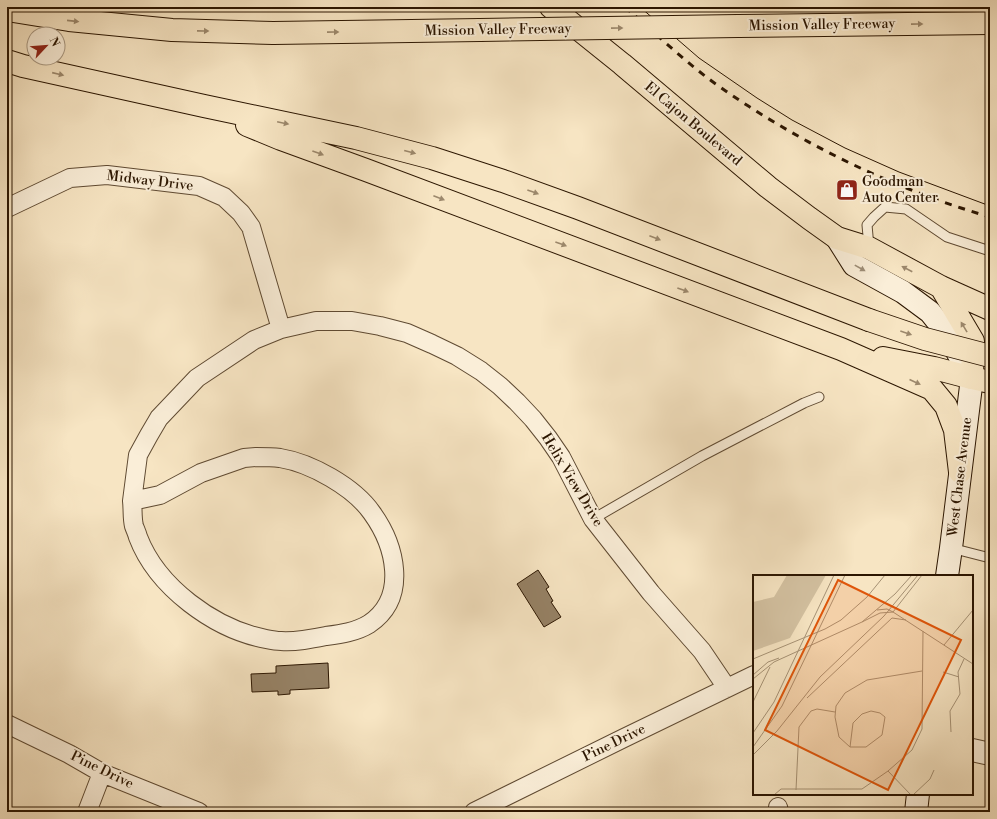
<svg xmlns="http://www.w3.org/2000/svg" width="997" height="819" viewBox="0 0 997 819" font-family="'Libre Bodoni',serif">
  <style>
    .building { fill: #968266; stroke: #2c1601 }
    .lines { fill: none; stroke-linecap: round; stroke-linejoin: round }
    .service-casing { stroke: #5f4a32; stroke-width: 11 }
    .minor-casing { stroke: #5f4a32; stroke-width: 20 }
    .tertiary-casing { stroke: #5f4a32; stroke-width: 24 }
    .secondary-casing { stroke: #2c1601; stroke-width: 24 }
    .primary-casing { stroke: #2c1601; stroke-width: 24 }
    .motorway-casing { stroke: #2c1601; stroke-width: 24 }
    .service { stroke: #faeed8; stroke-width: 9 }
    .minor { stroke: #faeed8; stroke-width: 18 }
    .tertiary { stroke: #faeed8; stroke-width: 22 }
    .secondary { stroke: #faeed8; stroke-width: 22 }
    .primary { stroke: #f7e5c3; stroke-width: 22 }
    .motorway { stroke: #f7e5c3; stroke-width: 22 }
    .tram { stroke: #2c1601; stroke-width: 1 }
    .rail { stroke: #2c1601; stroke-width: 3; stroke-dasharray: 7 7; stroke-linecap: butt }
    .motorway-bridge-casing { stroke: #2c1601; stroke-width: 24; stroke-linecap: butt }
    .motorway-bridge { stroke: #f7e5c3; stroke-width: 22 }
    .oneway { fill: #9c886c }
    .oneway2 { fill: #9d8d77 }
    .labels { text-anchor: middle; dominant-baseline: central; stroke-width: 4; stroke-linejoin: round; paint-order: stroke }
    .street-label { font-size: 14px; fill: #2c1601; stroke: #faeed8 }
    .poi-label { font-size: 14px; fill: #2c1601; stroke: #faeed8; text-anchor: start }
    .inset-road { fill: none; stroke: #a69275; stroke-width: 1 }
    .view { fill: #df560b; fill-opacity: 0.15; stroke: #df560b; stroke-width: 2 }
    .inset-edge { fill: none; stroke: #2c1601; stroke-width: 2 }
  </style>
  <rect width="100%" height="100%" fill="#f7e5c3"/>
  <filter id="stains"><feTurbulence type="fractalNoise" baseFrequency=".005" numOctaves="4"/><feColorMatrix values="0 0 0 0 .2 0 0 0 0 .09 0 0 0 0 .02 0 0 0 .5 -.17"/></filter>
  <radialGradient id="worn" r=".72"><stop offset=".6" stop-color="#630" stop-opacity="0"/><stop offset="1" stop-color="#630" stop-opacity=".3"/></radialGradient>
  <path class="building" d="M 538,570 L 549,587 L 546,589 L 553,601 L 551,602 L 561,617 L 544,627 L 517,584 Z
    M 328,663 L 329,688 L 290,690 L 290,694 L 278,695 L 278,691 L 252,692 L 251,674 L 276,673 L 276,666 Z"/>
  <g class="lines">
    <g class="service-casing">
      <path id="service" d="M 869,247 L 867,225 L 874,217 L 885,207 L 906,209 L 947,237 L 990,251
        M 593,519 L 702,456 L 804,403 L 819,397
        M 951,548 L 990,558"/>
    </g>
    <g class="minor-casing">
      <path id="minor" d="M 7,208 L 70,178 L 107,175 L 199,186 L 224,197 L 241,213 L 251,227 L 281,329
        M 256,457 C 264,457 272,457 280,458 C 311,463 354,487 372,513 C 395,545 409,597 369,624 C 356,632 341,634 326,636 C 311,639 296,642 281,641 C 276,641 271,640 266,639 C 214,629 157,587 138,537 C 137,533 135,529 134,526 C 132,518 133,509 132,501 L 160,495 L 201,473 L 244,458 Z
        M 132,501 L 138,455 L 149,435 L 159,418 L 197,378 L 254,340 L 281,329 L 316,321 L 352,321 L 380,326 L 407,333 L 432,344 L 457,356 L 481,371 L 500,386 L 517,402 L 533,419 L 548,438 L 561,457 L 593,519 L 651,593 L 702,651 L 727,688
        M 7,724 L 69,754 L 102,773 L 199,812
        M 778,807 L 779,812
        M 87,812 L 102,773
        M 474,812 L 624,738 L 754,675"/>
    </g>
    <g class="tertiary-casing">
      <path id="tertiary" d="M 972,750 L 990,754"/>
    </g>
    <g class="secondary-casing">
      <path id="secondary" d="M 837,238 L 854,265 L 903,292 L 930,312 L 946,332 L 972,378 L 951,548 L 947,576
        M 916,812 L 918,794"/>
    </g>
    <g class="primary-casing">
      <path id="primary" d="M 551,7 L 622,64 L 768,187 L 809,218 L 837,238 L 869,248 L 941,287 L 990,309
        M 941,287 L 973,341 L 972,378
        M 972,378 L 990,382"/>
    </g>
    <g class="motorway-casing">
      <path id="motorway" d="M 7,10 L 69,20 L 172,30 L 273,33 L 480,30
        M 738,26 L 990,23
        M 7,61 L 23,66 L 204,106 L 356,138 L 432,158 L 503,181 L 578,208 L 869,320
        M 247,125 L 281,139 L 366,170 L 841,349 L 932,389 L 946,406 L 955,430 L 960,472
        M 883,358 L 934,368 L 972,378"/>
    </g>
    <use href="#service" class="service"/>
    <use href="#minor" class="minor"/>
    <use href="#tertiary" class="tertiary"/>
    <use href="#secondary" class="secondary"/>
    <use href="#primary" class="primary"/>
    <use href="#motorway" class="motorway"/>
    <path class="tram" d="M 640,7 L 699,58 L 757,98 L 792,120 L 845,148 L 899,172 L 990,206"/>
    <path class="rail" d="M 625,7 C 654,32 682,59 713,82 C 797,142 891,188 990,217"/>
    <g class="motorway-bridge-casing">
      <path id="motorway-bridge" d="M 480,30 L 738,26
        M 869,320 L 925,339 L 990,356"/>
    </g>
    <use href="#motorway-bridge" class="motorway-bridge"/>
  </g>
  <defs><path id="oneway-solid" d="M-6-.8H1V-3.2L6.5 0L1 3.2V.8H-6Z"/></defs>
  <g class="oneway">
    <use href="#oneway-solid" transform="translate(73 21) rotate(6)"/>
    <use href="#oneway-solid" transform="translate(917 24) rotate(-1)"/>
    <use href="#oneway-solid" transform="translate(617 28) rotate(-1)"/>
    <use href="#oneway-solid" transform="translate(203 31) rotate(1)"/>
    <use href="#oneway-solid" transform="translate(333 32) rotate(-1)"/>
    <use href="#oneway-solid" transform="translate(58 74) rotate(13)"/>
    <use href="#oneway-solid" transform="translate(283 123) rotate(12)"/>
    <use href="#oneway-solid" transform="translate(410 152) rotate(15)"/>
    <use href="#oneway-solid" transform="translate(318 153) rotate(20)"/>
    <use href="#oneway-solid" transform="translate(533 192) rotate(20)"/>
    <use href="#oneway-solid" transform="translate(439 198) rotate(21)"/>
    <use href="#oneway-solid" transform="translate(655 238) rotate(21)"/>
    <use href="#oneway-solid" transform="translate(561 244) rotate(20)"/>
    <use href="#oneway-solid" transform="translate(907 269) rotate(-152)"/>
    <use href="#oneway-solid" transform="translate(683 290) rotate(20)"/>
    <use href="#oneway-solid" transform="translate(964 327) rotate(-121)"/>
    <use href="#oneway-solid" transform="translate(906 333) rotate(19)"/>
    <use href="#oneway-solid" transform="translate(915 382) rotate(24)"/>
  </g>
  <use class="oneway2" href="#oneway-solid" transform="translate(860 268) rotate(29)"/>
  <defs>
    <g id="shop-square" transform="scale(1.15)"><rect x="-9" y="-9" width="18" height="18" rx="4" fill="#8f2418" stroke="#faeed8"/><path d="M-5-2.5h2.3a2.7 3.5 0 0 1 5.4 0H5L5.5 6h-11ZM-1.5-2.5h3a1.5 2.3 0 0 0-3 0Z" fill="#fff"/></g>
  </defs>
  <g fill-rule="evenodd">
    <use href="#shop-square" x="847" y="190"/>
  </g>
  <g class="labels">
    <g class="street-label">
      <text transform="translate(822 25) rotate(-1)">Mission Valley Freeway</text>
      <text transform="translate(498 30) rotate(-1)">Mission Valley Freeway</text>
      <text transform="translate(693 124) rotate(40)">El Cajon Boulevard</text>
      <text transform="translate(150 181) rotate(7)">Midway Drive</text>
      <text transform="translate(960 477) rotate(-83)">West Chase Avenue</text>
      <text transform="translate(572 480) rotate(59)">Helix View Drive</text>
      <text transform="translate(614 743) rotate(-26)">Pine Drive</text>
      <text transform="translate(102 770) rotate(26)">Pine Drive</text>
    </g>
    <g class="poi-label">
      <text x="862" y="182">Goodman<tspan x="862" dy="16">Auto Center</tspan></text>
    </g>
  </g>
  <g transform="translate(753 575)">
    <rect width="220" height="220" fill="#f7e5c3"/>
    <path d="M 34,0 L 73,0 L 37,63 L 0,76 L 0,27 L 21,22 Z" fill="#d4c2a2"/>
    <path class="inset-road" d="M 124,35 L 134,34 L 140,37 L 220,89M 109,47 L 127,38 L 140,37 L 169,0M 191,70 L 220,35M 0,84 L 72,54 L 88,45 L 114,22 L 132,0M 190,97 L 206,102M 0,100 L 15,87 L 26,83M 0,104 L 21,87 L 109,47 L 142,19 L 159,0M 54,123 L 139,43 L 153,45M 0,127 L 17,92M 118,136 L 127,138 L 132,142 L 129,160 L 113,172 L 97,172 L 100,148 L 109,139 ZM 198,157 L 197,136 L 207,119 L 205,97 L 211,84M 0,158 L 21,127 L 81,0M 0,172 L 29,131 L 92,0M 97,172 L 86,162 L 82,142 L 83,131 L 92,118 L 114,105 L 169,96M 0,180 L 24,156 L 67,102 L 131,41 L 165,0M 135,196 L 158,220M 43,215 L 46,152 L 58,136 L 64,134 L 82,137M 21,220 L 28,214 L 109,214 L 135,196 L 159,175 L 169,154 L 170,56M 160,220 L 177,204 L 181,195"/>
    <path class="view" d="M 85,5 L 208,65 L 135,215 L 12,155 Z"/>
    <rect width="220" height="220" class="inset-edge"/>
  </g>
  <rect width="997" height="819" fill="none" stroke="#f7e5c3" stroke-width="24"/>
  <rect x="8" y="8" width="981" height="803" fill="none" stroke="#2c1601" stroke-width="2"/>
  <rect x="12" y="12" width="973" height="795" fill="none" stroke="#2c1601"/>
  <g transform="translate(46 46) rotate(64)"><circle r="19" fill="#faeed8" stroke="#a89882"/>
  <path d="M0-3L7 15L0 10L-7 15Z" fill="#8f2418"/>
  <text y="-6" font-size="11" font-weight="bold" text-anchor="middle" fill="#2c1601">N</text>
  </g>
  <rect width="100%" height="100%" filter="url(#stains)"/>
  <rect width="100%" height="100%" fill="url(#worn)"/>
</svg>
